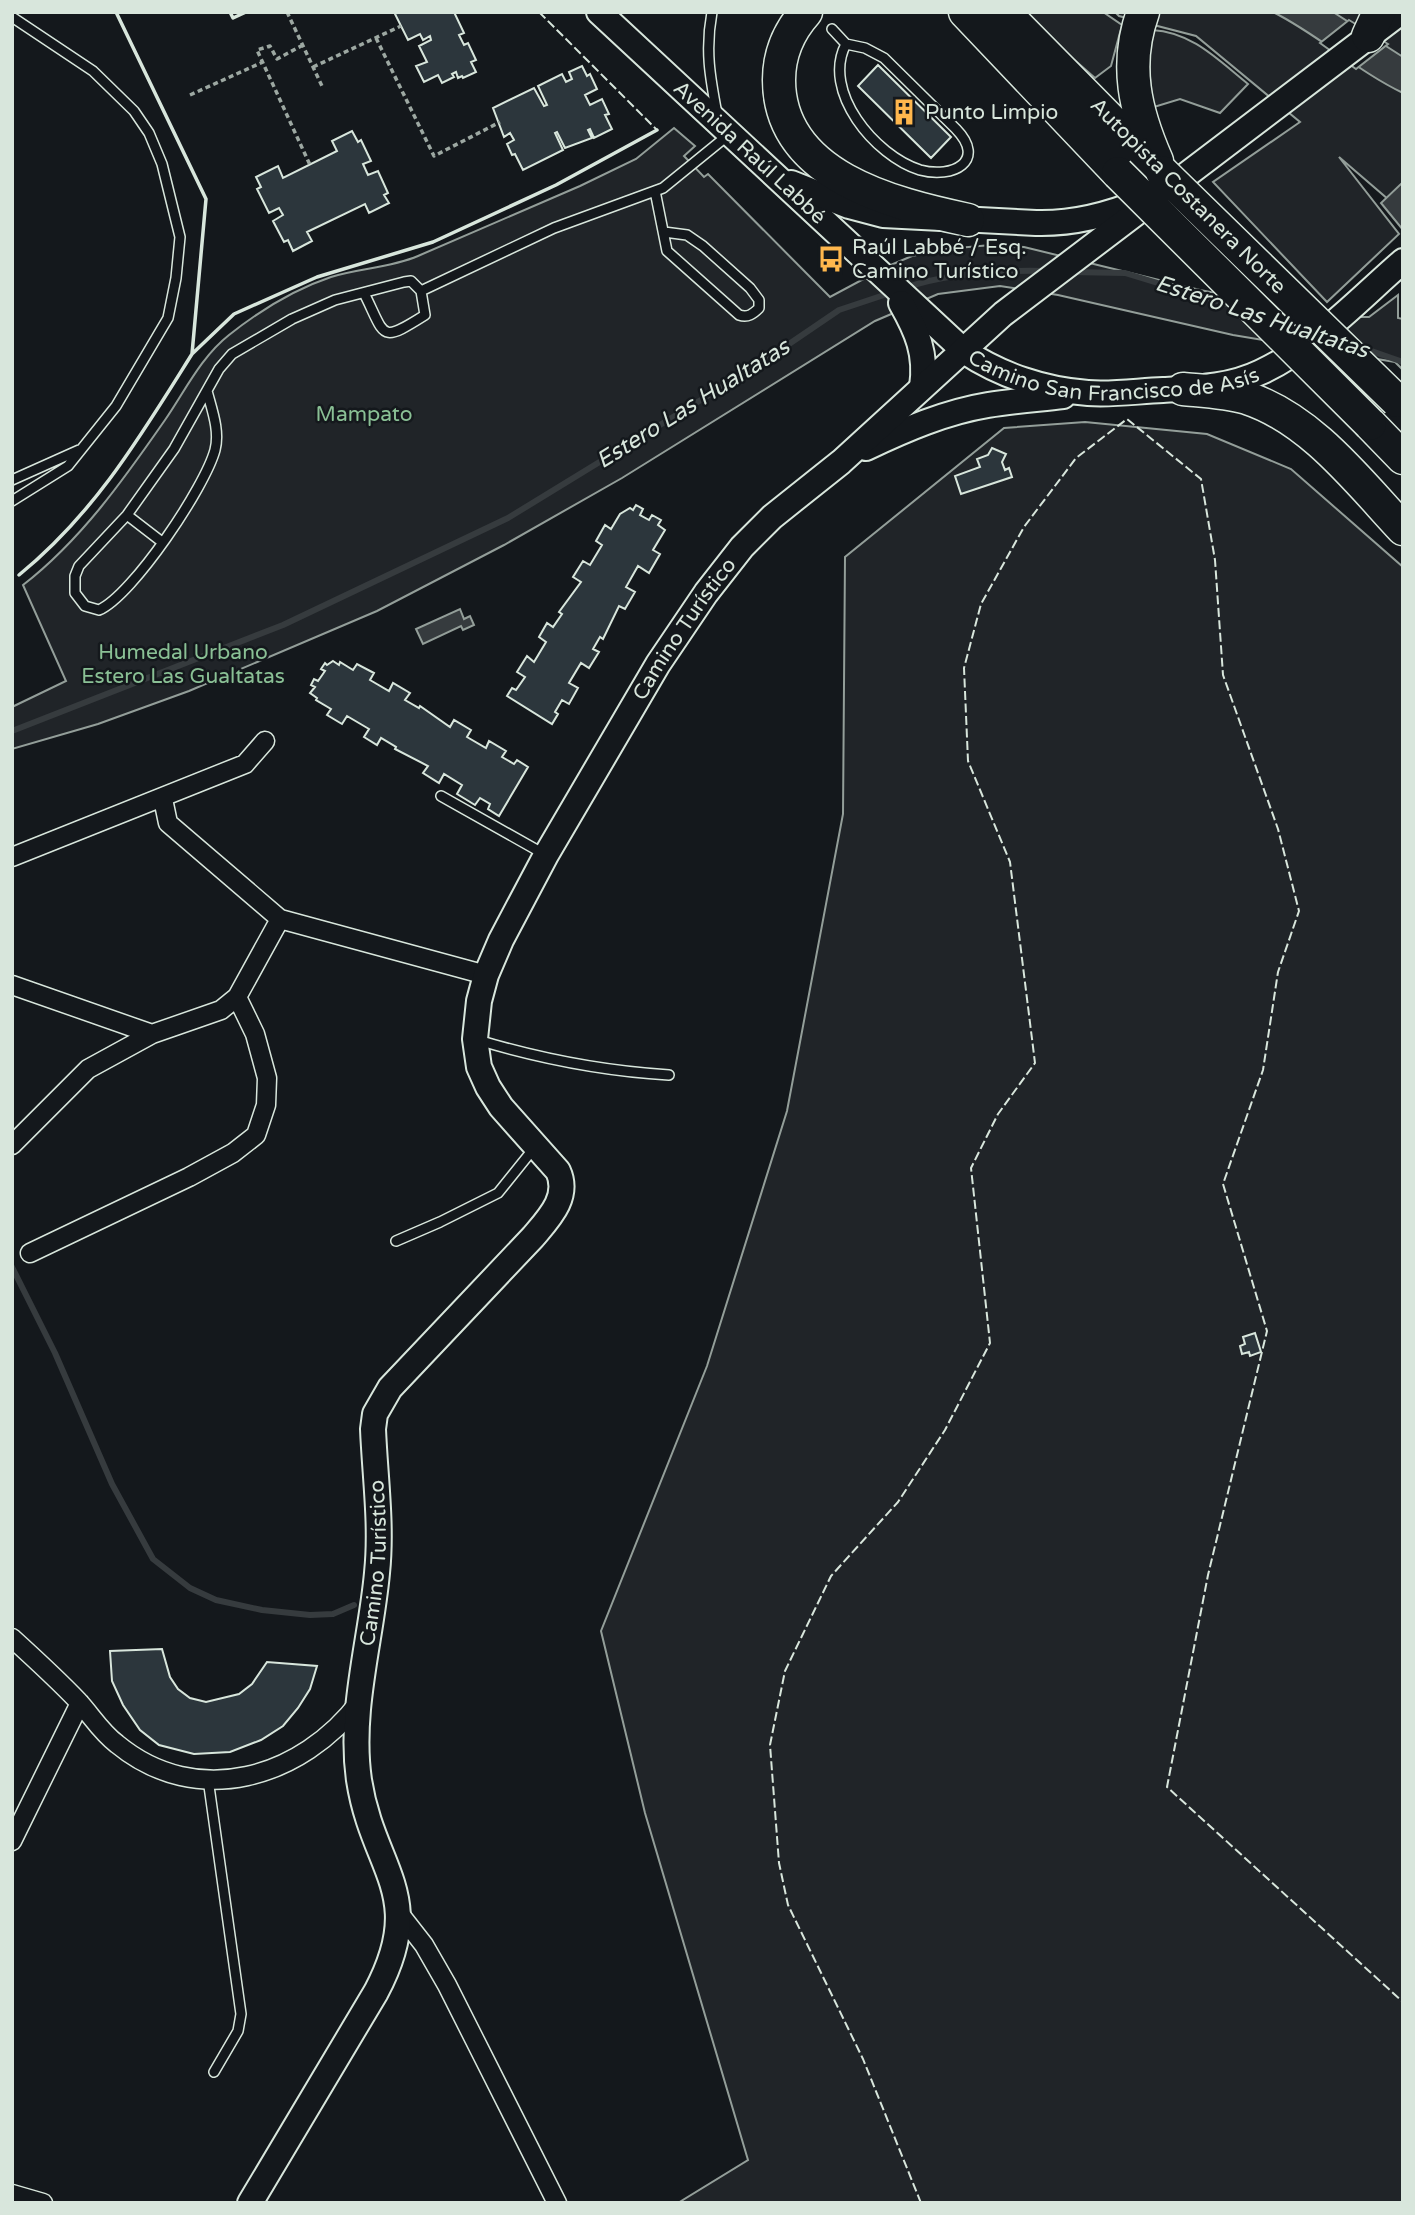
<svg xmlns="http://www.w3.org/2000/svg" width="1415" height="2215" viewBox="0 0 1415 2215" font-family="'Varela Round',sans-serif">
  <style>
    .green { fill: #202428; stroke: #939e99; stroke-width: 2 }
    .water { fill: #363b3e; stroke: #939e99; stroke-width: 2 }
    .pier { fill: #14181c; stroke: #939e99; stroke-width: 2 }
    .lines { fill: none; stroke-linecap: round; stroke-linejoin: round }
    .stream { stroke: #363b3e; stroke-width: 6 }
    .building { fill: #2c363c; stroke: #d8e6dc; stroke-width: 2 }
    .lane-casing { stroke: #d8e6dc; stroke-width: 12 }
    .street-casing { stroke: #d8e6dc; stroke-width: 21 }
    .secondary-casing { stroke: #d8e6dc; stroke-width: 28 }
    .highway-casing { stroke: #d8e6dc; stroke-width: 35 }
    .path { stroke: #9da8a2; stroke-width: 3.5; stroke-dasharray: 5 3.5; stroke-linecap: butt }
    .lane { stroke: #14181c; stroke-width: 9 }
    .street { stroke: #14181c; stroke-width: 18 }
    .secondary { stroke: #14181c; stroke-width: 24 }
    .highway { stroke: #14181c; stroke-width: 32 }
    .highway-bridge-casing { stroke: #d8e6dc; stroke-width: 35; stroke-linecap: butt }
    .highway-bridge { stroke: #14181c; stroke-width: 32 }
    .fence { stroke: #d8e6dc; stroke-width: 2; stroke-dasharray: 9 3.5; stroke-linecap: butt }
    .wall { stroke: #d8e6dc; stroke-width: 3.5 }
    .labels { text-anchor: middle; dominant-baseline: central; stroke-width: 5; stroke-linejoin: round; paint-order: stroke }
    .poi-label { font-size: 21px; fill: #d8e6dc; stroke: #14181c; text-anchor: start }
    .street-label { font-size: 21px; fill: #d8e6dc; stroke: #14181c }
    .park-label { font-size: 21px; fill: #8ac095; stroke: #14181c }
    .water-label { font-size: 23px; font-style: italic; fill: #d8e6dc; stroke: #14181c }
  </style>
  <rect width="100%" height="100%" fill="#14181c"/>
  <path class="green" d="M 1020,12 L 1103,12 L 1122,25 L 1111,66 L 1095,78 Z
    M 1115,12 L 1403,12 L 1403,212 L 1339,157 L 1399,234 L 1327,302 L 1213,182 L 1300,122 L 1196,36 L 1119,16 Z
    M 1152,30 C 1192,32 1218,60 1248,84 L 1220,113 L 1180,99 L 1154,107 C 1148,80 1149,57 1152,30 Z
    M 674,128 L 695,146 L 684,156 L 704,177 L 708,174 L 830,297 L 886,267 L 912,256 L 946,249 L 991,245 L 1024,247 L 1200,290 L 1339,317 L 1369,317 L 1398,295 L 1398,318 L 1403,319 L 1403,370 L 1395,362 L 1233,335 L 1058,295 L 1000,286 L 938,294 L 875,321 L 622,478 L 504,545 L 377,611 L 189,691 L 98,724 L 12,749 L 12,707 L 66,681 L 23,585 C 81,540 124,479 165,420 C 185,391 201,357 229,335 C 258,312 295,289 331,277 C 360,268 390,268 418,256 L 580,186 L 636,159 Z
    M 1085,422 L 1207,434 L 1291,469 L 1403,567 L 1403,2203 L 678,2203 L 748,2160 L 645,1813 L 601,1631 L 707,1366 L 787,1111 L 843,814 L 845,557 L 1004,428 Z"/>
  <path class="water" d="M 1273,12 L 1333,12 L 1403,57 L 1403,93 C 1357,71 1319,35 1273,12 Z
    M 1403,182 L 1403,230 L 1381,203 Z
    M 460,609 L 464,619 L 470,616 L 474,625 L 463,630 L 461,626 L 423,644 L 416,629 Z"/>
  <path class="pier" d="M 1349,20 L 1388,44 L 1356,69 L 1320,43 Z"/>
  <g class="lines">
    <path class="stream" d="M 1070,272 L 1125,273 L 1233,306
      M 904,288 C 948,273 999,270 1045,271
      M 1360,347 L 1403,362
      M 12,731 L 283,625 L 508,518 L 758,365 L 839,310 L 890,293
      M 12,1267 L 55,1353 L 112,1484 L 153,1559 L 190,1588 L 216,1600 L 262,1610 L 310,1615 L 333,1614 L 354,1605"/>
  </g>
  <path class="building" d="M 399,12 L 454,12 L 464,33 L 459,35 L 464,45 L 468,43 L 476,60 L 471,62 L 476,72 L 463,78 L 462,76 L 458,78 L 456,72 L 452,74 L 454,77 L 442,83 L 438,75 L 424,82 L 416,66 L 427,62 L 419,46 L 431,40 L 430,36 L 423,40 L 420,34 L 408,40 L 395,14 Z
    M 878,65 L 951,137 L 931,158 L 858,86 Z
    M 582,66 L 587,76 L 590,74 L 597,89 L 585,95 L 590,105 L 602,99 L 609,114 L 605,115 L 612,129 L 594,138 L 590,129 L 588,130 L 592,138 L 565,148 L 557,132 L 555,133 L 563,150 L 523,170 L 515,154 L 512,155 L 507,144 L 514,140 L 510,133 L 504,137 L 493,108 L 534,88 L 544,106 L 547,105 L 538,86 L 562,74 L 566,82 L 572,79 L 569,72 Z
    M 352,131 L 358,142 L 361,140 L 371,161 L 363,164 L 368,175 L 378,171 L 388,193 L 384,195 L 389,203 L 369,213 L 365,204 L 307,232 L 312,241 L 293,251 L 288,240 L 284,242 L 273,221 L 283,215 L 279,208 L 269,213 L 257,189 L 261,187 L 256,177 L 278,166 L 283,178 L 337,151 L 332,141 Z
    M 992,448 L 1006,454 L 1002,462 L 1005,470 L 1009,468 L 1012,477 L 961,494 L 955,476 L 980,467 L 977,459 L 988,455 Z
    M 636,505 L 643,509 L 640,515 L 649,520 L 652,515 L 661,520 L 658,525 L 665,530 L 653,550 L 660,554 L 649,573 L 638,566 L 626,587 L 635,592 L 625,609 L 619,606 L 603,639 L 600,637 L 593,649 L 599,652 L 589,668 L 581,663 L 569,683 L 578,688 L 569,704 L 562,700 L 555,712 L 558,714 L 552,724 L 507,696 L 512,688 L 516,690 L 525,677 L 517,672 L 527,656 L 534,662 L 546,642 L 539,637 L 547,623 L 553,627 L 562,614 L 559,612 L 581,582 L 573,577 L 583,561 L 590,565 L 602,545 L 596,541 L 605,525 L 611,529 L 620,514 L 630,508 L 633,510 Z
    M 333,661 L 339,665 L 340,662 L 353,670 L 357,664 L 374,673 L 370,680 L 389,691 L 393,683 L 410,693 L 405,700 L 419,708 L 420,706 L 450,727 L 454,720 L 471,730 L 467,737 L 486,748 L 489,741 L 506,751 L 502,757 L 514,764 L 517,760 L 528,767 L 499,816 L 488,809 L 490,804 L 480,798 L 475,805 L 457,794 L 462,785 L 444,774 L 439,783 L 423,773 L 428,766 L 395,749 L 396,747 L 381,738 L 377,745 L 364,737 L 369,729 L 347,716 L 342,724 L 327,715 L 331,709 L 316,700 L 317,698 L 310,693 L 315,687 L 311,685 L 314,679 L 318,681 L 325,671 L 321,669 L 325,663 L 327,665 Z
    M 1255,1333 L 1261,1352 L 1250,1356 L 1249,1352 L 1242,1354 L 1240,1346 L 1245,1344 L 1243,1337 Z
    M 162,1649 L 170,1677 L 178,1689 L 190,1698 L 206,1702 L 239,1694 L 252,1684 L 267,1662 L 317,1666 L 310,1689 L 298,1708 L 283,1726 L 261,1740 L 230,1752 L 194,1754 L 159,1745 L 140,1730 L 123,1705 L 112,1681 L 110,1651 Z"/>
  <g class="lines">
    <g class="lane-casing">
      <path id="lane" d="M 712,12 C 705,50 710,77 717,114
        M 12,17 L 93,71 L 134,111 L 149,133 L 162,164 L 180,237 L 176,278 L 168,318 L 116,406 L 68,466 L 12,501
        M 832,29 L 846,44 L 865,48 L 884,58 L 956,129 C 987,161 953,179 920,170 C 875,156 821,91 846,44
        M 655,191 L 667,251 L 739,315 C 748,318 753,314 759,308 L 759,300 L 750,288 L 703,246 L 687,235 L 664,232
        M 364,293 C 386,337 379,344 425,315 L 421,291 L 554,228 L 663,188 L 727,136
        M 207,391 C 212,410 220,431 215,450 C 205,487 133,595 99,610 L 85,606 L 75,593 L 75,576 L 79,566 L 127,515 L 174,449 L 219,369 L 232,354 L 292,319 L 335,300 L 404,282 L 411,281 L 421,291
        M 12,480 L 79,450
        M 127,515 L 162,542
        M 441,796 L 544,854
        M 478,1040 C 541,1059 603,1071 669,1075
        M 396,1241 L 440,1222 L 498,1193 L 535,1147
        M 208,1779 L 241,2014 L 238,2031 L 214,2072"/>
    </g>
    <g class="street-casing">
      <path id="street" d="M 163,799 L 168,823 L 280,919 L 486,975
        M 12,857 L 245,764 L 265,741
        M 12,985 L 152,1034
        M 12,1145 L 88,1069 L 152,1034 L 221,1010 L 237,997 L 280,919
        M 30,1253 L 189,1177 L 233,1153 L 256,1135 L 266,1105 L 267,1078 L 255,1034 L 237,997
        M 12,1638 C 34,1658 57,1679 78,1701 C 91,1715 101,1732 117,1744 C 197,1810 302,1778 360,1701
        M 12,1841 L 80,1703
        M 399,1913 L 424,1945 L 447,1985 L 557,2203
        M 12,2194 L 43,2203"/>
    </g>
    <g class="secondary-casing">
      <g id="secondary">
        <path id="s1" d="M 599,12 L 964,351 C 1000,375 1044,390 1088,393 C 1112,395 1138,391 1163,390 C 1197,388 1230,387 1261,372 C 1315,347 1358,300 1403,261"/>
        <path d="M 791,183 L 849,206 L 883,215 L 1036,223 C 1072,224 1108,215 1142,201"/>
        <path d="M 901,303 C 917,331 927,354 922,387"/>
        <path d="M 866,448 C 904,430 945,412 988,405 C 1013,401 1038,399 1063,396"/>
        <path id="s2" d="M 250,2203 L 376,1992 C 428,1894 373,1871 359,1780 C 349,1711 371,1640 377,1573 C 382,1525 375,1477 373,1429 L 375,1414 L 390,1388 L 533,1237 C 549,1218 570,1197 558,1171 L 501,1107 L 488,1087 L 479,1067 L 475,1039 L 479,1001 L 486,975 L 501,940 L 546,855 L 658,664 L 706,593 L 742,547 L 772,517 L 841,462 L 1003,314 L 1401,12"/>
      </g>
    </g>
    <g class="highway-casing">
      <path id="highway" d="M 806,12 C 789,31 779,54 779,80 C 779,176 893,204 968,220
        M 965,12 L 1118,173
        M 1004,12 L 1162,172
        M 1143,12 C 1124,65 1135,111 1157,161
        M 1368,36 L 1379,12
        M 1183,389 C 1204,391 1227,392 1247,398 C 1311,419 1358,481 1403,529
        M 1370,424 L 1403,458"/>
    </g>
    <path class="path" d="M 287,12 L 322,86
      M 376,38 L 434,156 L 500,122
      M 303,45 L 277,59 L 270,46 L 257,50 L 310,165
      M 313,67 L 401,26
      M 190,95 L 263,62"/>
    <use href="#lane" class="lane"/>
    <use href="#street" class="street"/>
    <use href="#secondary" class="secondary"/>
    <use href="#highway" class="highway"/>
    <g class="highway-bridge-casing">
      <path id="highway-bridge" d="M 1162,172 L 1397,401
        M 1118,173 L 1370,424"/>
    </g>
    <use href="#highway-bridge" class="highway-bridge"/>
    <path class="fence" d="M 539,12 L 657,130
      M 921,2203 L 863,2059 L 788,1905 L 779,1863 L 770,1745 L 785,1671 L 831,1576 L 898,1502 L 945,1430 L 990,1343 L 971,1168 L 998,1114 L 1035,1063 L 1010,862 L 968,761 L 964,668 L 981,604 L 1024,527 L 1076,458 L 1127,419 L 1201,479 L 1215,560 L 1223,675 L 1278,829 L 1299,911 L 1278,972 L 1263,1070 L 1223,1184 L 1267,1331 L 1208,1575 L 1167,1787 L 1403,2002"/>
    <path class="wall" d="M 116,12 L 206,199 L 192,354 L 234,314 L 317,277 L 433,242 L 556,185 L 657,130
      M 230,12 L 233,18 L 246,12
      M 19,575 C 95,513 140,437 192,354"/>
  </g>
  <defs>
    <g id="building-bare" transform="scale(2.1)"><path d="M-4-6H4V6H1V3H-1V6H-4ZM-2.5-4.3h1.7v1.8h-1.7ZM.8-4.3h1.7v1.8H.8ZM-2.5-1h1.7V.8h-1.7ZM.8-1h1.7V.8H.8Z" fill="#ffb74d" stroke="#14181c" stroke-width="2.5" paint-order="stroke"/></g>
    <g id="bus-bare" transform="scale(2.1)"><path d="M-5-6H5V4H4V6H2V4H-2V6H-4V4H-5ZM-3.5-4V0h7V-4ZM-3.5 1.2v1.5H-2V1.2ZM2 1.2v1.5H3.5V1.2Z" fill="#ffb74d" stroke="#14181c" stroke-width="2.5" paint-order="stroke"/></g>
  </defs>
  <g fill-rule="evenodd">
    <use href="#building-bare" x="904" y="112"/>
    <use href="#bus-bare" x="831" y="259"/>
  </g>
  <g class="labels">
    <g class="poi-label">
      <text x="925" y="112">Punto Limpio</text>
      <text x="852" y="247">Raúl Labbé / Esq.<tspan x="852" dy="24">Camino Turístico</tspan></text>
    </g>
    <g class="street-label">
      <text stroke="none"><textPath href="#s1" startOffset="206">Avenida Raúl Labbé</textPath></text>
      <text transform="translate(1188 196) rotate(45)">Autopista Costanera Norte</text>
      <text stroke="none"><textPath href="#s1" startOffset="654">Camino San Francisco de Asís</textPath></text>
      <text stroke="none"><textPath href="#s2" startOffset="1773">Camino Turístico</textPath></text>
      <text stroke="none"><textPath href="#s2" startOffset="686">Camino Turístico</textPath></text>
    </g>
    <g class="park-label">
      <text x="364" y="414">Mampato</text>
      <text x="183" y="652">Humedal Urbano<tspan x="183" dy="24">Estero Las Gualtatas</tspan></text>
    </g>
    <g class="water-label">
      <text transform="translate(1262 317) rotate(18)">Estero Las Hualtatas</text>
      <text transform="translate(693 404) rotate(-32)">Estero Las Hualtatas</text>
    </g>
  </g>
  <rect width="1415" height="2215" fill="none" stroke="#d8e6dc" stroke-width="28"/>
</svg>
